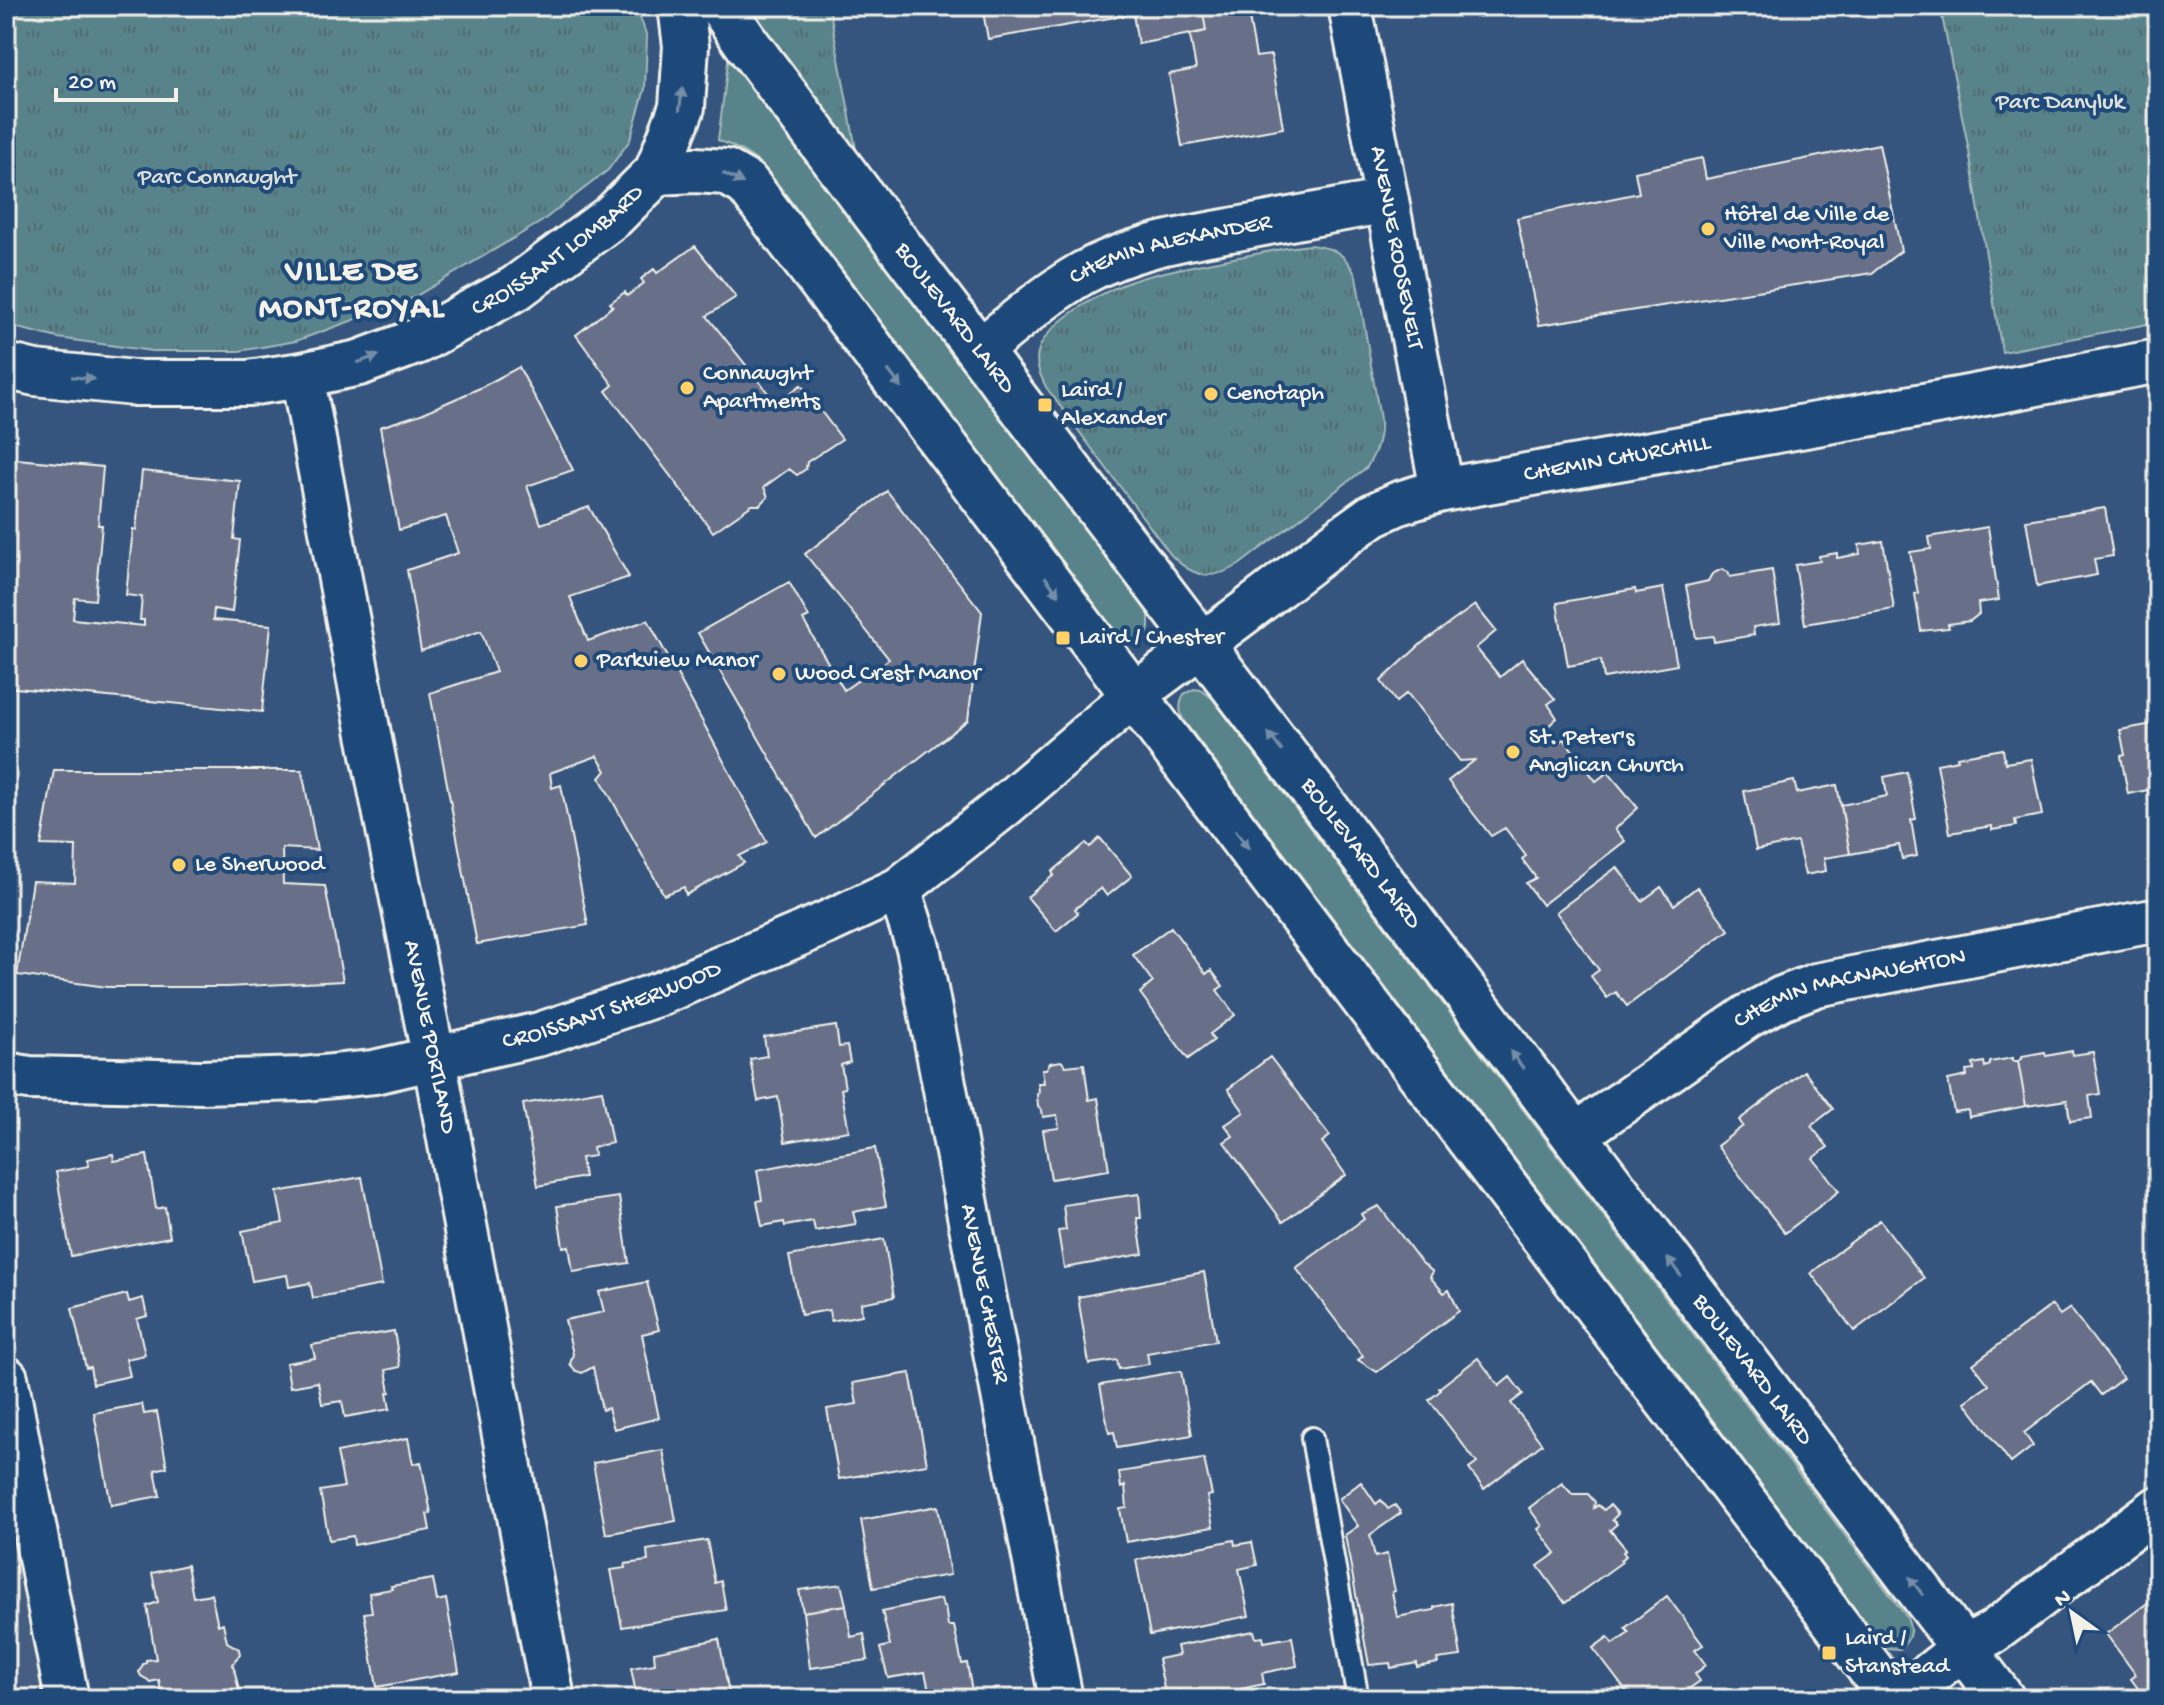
<svg xmlns="http://www.w3.org/2000/svg" width="2164" height="1705" viewBox="0 0 2164 1705" font-family="'Gochi Hand',sans-serif">
  <style>
    .built { fill: #445d81 }
    .grass { fill: #58838a; stroke: #a6bab9; stroke-width: 2 }
    .park { fill: url(#park-tufts); stroke: #a6bab9; stroke-width: 2 }
    .building { fill: #677089; stroke: #f4f1e8; stroke-width: 2 }
    .lines { fill: none; stroke-linecap: round; stroke-linejoin: round }
    .lane-casing { stroke: #f4f1e8; stroke-width: 26 }
    .street-casing { stroke: #f4f1e8; stroke-width: 48 }
    .secondary-casing { stroke: #f4f1e8; stroke-width: 50 }
    .lane { stroke: #1f4a7a; stroke-width: 20 }
    .street { stroke: #1f4a7a; stroke-width: 42 }
    .secondary { stroke: #1f4a7a; stroke-width: 44 }
    .oneway { fill: #748da6 }
    .poi-dot { fill: #ffd166; stroke: #1f4a7a; stroke-width: 3 }
    .labels { text-anchor: middle; dominant-baseline: central; stroke-width: 8; stroke-linejoin: round; paint-order: stroke }
    .park-label { font-size: 24px; fill: #dde0da; stroke: #1f4a7a }
    .poi-label { font-size: 24px; fill: #f4f1e8; stroke: #1f4a7a; text-anchor: start }
    .street-label { font-size: 24px; fill: #f4f1e8; stroke: #1f4a7a }
    .district-label { font-size: 32px; font-weight: bold; letter-spacing: 2px; fill: #f4f1e8; stroke: #1f4a7a }
  </style>
  <defs>
    <pattern id="park-tufts" width="24" height="20" patternUnits="userSpaceOnUse" patternTransform="scale(2)"><rect width="24" height="20" fill="#58838a"/><path d="M3 7l-1-3M5 7V3M7 7l1-3M15 17l-1-3M17 17v-4M19 17l1-3" fill="none" stroke="#526b6f"/></pattern>
  </defs>
  <rect width="100%" height="100%" fill="#35557e"/>
  <filter id="ink" filterUnits="userSpaceOnUse"><feTurbulence type="fractalNoise" baseFrequency=".0125" numOctaves="2"/><feDisplacementMap in="SourceGraphic" scale="16" xChannelSelector="R" yChannelSelector="G"/><feConvolveMatrix kernelMatrix="1 2 1 2 8 2 1 2 1" color-interpolation-filters="sRGB"/></filter>
  <g filter="url(#ink)">
    <path class="built" d="M 6,1378 L 67,1699 L 6,1699 Z"/>
    <path class="grass" d="M 729,54 L 1149,613 L 1149,628 L 1145,640 L 1132,644 L 1119,638 L 771,175 C 756,157 740,149 718,140 Z
      M 1194,689 L 1201,690 L 1212,698 L 1906,1616 C 1913,1630 1911,1638 1900,1649 L 1886,1648 L 1881,1643 L 1184,721 C 1179,711 1179,704 1184,694 Z"/>
    <path class="park" d="M 6,6 L 636,6 L 647,37 L 645,89 L 630,140 L 608,170 L 541,222 L 411,299 L 296,341 L 239,351 L 152,351 L 58,338 L 6,325 Z
      M 721,6 L 829,6 L 866,202 Z
      M 1940,6 L 2158,6 L 2158,322 L 2002,352 L 1969,151 Z
      M 1310,245 C 1335,248 1344,252 1356,276 L 1380,419 C 1381,438 1377,450 1367,467 L 1239,565 C 1211,581 1194,578 1171,555 L 1046,387 C 1040,375 1035,364 1038,352 C 1047,319 1111,287 1141,278 C 1187,265 1238,258 1286,248 Z"/>
    <path class="building" d="M 982,6 L 1202,6 L 1206,31 L 1138,44 L 1133,14 L 988,39 Z
      M 1202,6 L 1247,6 L 1256,57 L 1271,55 L 1283,128 L 1182,146 L 1169,74 L 1196,69 L 1190,35 L 1206,31 Z
      M 1879,144 L 1901,251 L 1872,273 L 1539,325 L 1517,218 L 1639,193 L 1635,172 L 1702,158 L 1706,179 Z
      M 695,246 L 736,297 L 707,316 L 776,403 L 801,385 L 842,439 L 807,462 L 806,469 L 797,475 L 789,469 L 764,487 L 768,497 L 760,505 L 752,505 L 713,532 L 606,391 L 613,385 L 576,335 L 613,306 L 610,303 L 625,292 L 627,296 L 644,283 L 641,279 L 654,269 L 657,273 Z
      M 519,367 L 573,470 L 527,486 L 541,524 L 589,507 L 629,577 L 570,597 L 588,641 L 648,620 L 767,842 L 739,856 L 744,863 L 686,895 L 684,887 L 664,895 L 600,778 L 606,771 L 597,756 L 550,773 L 552,788 L 561,785 L 588,925 L 477,944 L 430,693 L 496,672 L 481,631 L 421,651 L 407,570 L 458,553 L 446,516 L 399,530 L 380,427 L 421,414 L 480,388 Z
      M 6,458 L 103,467 L 98,525 L 102,525 L 95,600 L 75,598 L 73,619 L 144,626 L 144,620 L 140,620 L 142,597 L 126,595 L 133,529 L 136,530 L 142,471 L 240,481 L 234,539 L 240,540 L 232,612 L 214,609 L 213,620 L 271,625 L 262,712 L 6,687 L 6,601 L 8,601 L 9,592 L 6,592 Z
      M 887,491 L 982,612 L 968,720 L 816,838 L 698,633 L 789,582 L 809,617 L 803,620 L 844,690 L 889,659 L 805,554 Z
      M 2158,506 L 2158,543 L 2152,543 L 2147,508 Z
      M 2105,508 L 2113,556 L 2094,559 L 2097,575 L 2037,586 L 2026,520 Z
      M 1988,527 L 1999,600 L 1978,603 L 1979,614 L 1970,621 L 1948,624 L 1949,628 L 1921,631 L 1915,594 L 1918,593 L 1910,552 L 1931,549 L 1929,537 Z
      M 1883,541 L 1894,609 L 1805,624 L 1795,565 L 1820,561 L 1819,556 L 1837,553 L 1837,558 L 1860,554 L 1859,545 Z
      M 1722,569 L 1728,572 L 1730,577 L 1772,570 L 1780,623 L 1753,627 L 1754,635 L 1714,642 L 1713,636 L 1696,638 L 1686,586 L 1708,581 L 1712,574 Z
      M 1663,588 L 1677,665 L 1604,678 L 1601,660 L 1568,666 L 1557,603 L 1635,589 L 1636,593 Z
      M 1475,605 L 1496,631 L 1476,648 L 1500,677 L 1522,659 L 1555,699 L 1548,704 L 1557,718 L 1545,729 L 1556,743 L 1564,739 L 1596,781 L 1608,772 L 1638,808 L 1615,829 L 1625,841 L 1542,905 L 1526,883 L 1536,878 L 1522,859 L 1526,856 L 1505,828 L 1491,836 L 1448,781 L 1475,760 L 1460,761 L 1407,693 L 1396,702 L 1381,681 L 1422,643 Z
      M 2158,723 L 2158,810 L 2153,811 L 2148,790 L 2128,794 L 2121,756 L 2125,755 L 2120,730 Z
      M 2003,749 L 2005,763 L 2031,759 L 2042,815 L 2015,820 L 2016,826 L 1992,830 L 1992,826 L 1950,833 L 1937,764 L 1958,760 L 1957,757 Z
      M 54,770 L 302,770 L 317,850 L 282,848 L 283,884 L 325,886 L 343,981 L 227,987 L 107,987 L 17,975 L 32,881 L 75,883 L 76,846 L 41,845 Z
      M 1907,772 L 1916,819 L 1911,820 L 1917,856 L 1902,859 L 1899,845 L 1850,854 L 1841,805 L 1887,796 L 1884,777 Z
      M 1794,781 L 1797,793 L 1837,785 L 1850,854 L 1824,858 L 1826,871 L 1805,875 L 1797,842 L 1756,850 L 1744,791 Z
      M 1100,838 L 1132,876 L 1107,896 L 1101,888 L 1075,909 L 1078,913 L 1056,931 L 1027,897 L 1054,875 L 1052,872 L 1086,843 L 1090,847 Z
      M 1617,867 L 1642,901 L 1661,887 L 1674,905 L 1697,887 L 1729,930 L 1627,1006 L 1616,992 L 1607,998 L 1591,976 L 1599,970 L 1556,912 Z
      M 1171,927 L 1206,974 L 1211,970 L 1223,986 L 1217,990 L 1235,1015 L 1210,1034 L 1214,1040 L 1188,1059 L 1140,993 L 1153,982 L 1133,955 Z
      M 836,1026 L 839,1047 L 847,1046 L 850,1062 L 841,1065 L 845,1088 L 841,1089 L 849,1131 L 785,1142 L 778,1097 L 758,1101 L 750,1059 L 767,1056 L 764,1037 Z
      M 2072,1051 L 2073,1055 L 2093,1052 L 2100,1094 L 2089,1096 L 2092,1118 L 2070,1121 L 2067,1100 L 2026,1106 L 2018,1061 L 2022,1059 L 2022,1056 L 2045,1052 L 2046,1056 Z
      M 1270,1057 L 1330,1136 L 1322,1142 L 1346,1175 L 1283,1222 L 1224,1142 L 1233,1136 L 1225,1125 L 1244,1112 L 1228,1089 Z
      M 2013,1058 L 2013,1061 L 2018,1061 L 2026,1106 L 1969,1117 L 1968,1110 L 1954,1112 L 1948,1080 L 1967,1076 L 1966,1071 L 1974,1070 L 1973,1064 L 1984,1062 L 1985,1067 L 1990,1065 L 1990,1062 Z
      M 1061,1061 L 1066,1066 L 1084,1064 L 1089,1100 L 1098,1098 L 1109,1170 L 1051,1179 L 1043,1130 L 1059,1128 L 1057,1115 L 1043,1117 L 1042,1110 L 1038,1107 L 1037,1094 L 1039,1092 L 1038,1083 L 1044,1083 L 1042,1069 L 1046,1069 L 1050,1063 Z
      M 1804,1071 L 1833,1109 L 1811,1126 L 1828,1147 L 1813,1158 L 1839,1191 L 1785,1233 L 1717,1146 L 1743,1126 L 1739,1120 Z
      M 602,1090 L 612,1143 L 593,1147 L 594,1156 L 581,1158 L 584,1177 L 538,1186 L 523,1104 Z
      M 875,1148 L 886,1206 L 853,1212 L 856,1224 L 815,1231 L 813,1221 L 785,1226 L 784,1222 L 762,1226 L 757,1201 L 762,1200 L 757,1170 Z
      M 113,1154 L 114,1161 L 147,1155 L 156,1209 L 165,1207 L 170,1237 L 71,1256 L 56,1172 L 89,1166 L 88,1159 Z
      M 362,1177 L 382,1285 L 313,1298 L 310,1283 L 289,1287 L 287,1275 L 252,1281 L 242,1231 L 283,1223 L 277,1192 Z
      M 1139,1194 L 1141,1218 L 1137,1218 L 1143,1254 L 1064,1268 L 1058,1231 L 1066,1230 L 1063,1205 Z
      M 619,1197 L 629,1263 L 573,1272 L 569,1246 L 563,1247 L 557,1206 Z
      M 1379,1206 L 1421,1262 L 1433,1272 L 1430,1277 L 1444,1293 L 1449,1290 L 1459,1311 L 1377,1372 L 1358,1360 L 1363,1356 L 1296,1268 L 1364,1219 L 1361,1214 Z
      M 1880,1220 L 1924,1278 L 1854,1331 L 1811,1273 Z
      M 884,1239 L 894,1297 L 861,1303 L 862,1315 L 831,1321 L 829,1310 L 801,1315 L 789,1256 Z
      M 1204,1272 L 1216,1341 L 1147,1353 L 1149,1364 L 1119,1369 L 1117,1360 L 1089,1364 L 1078,1297 Z
      M 647,1282 L 659,1330 L 642,1334 L 659,1418 L 614,1429 L 608,1408 L 602,1410 L 593,1367 L 582,1373 L 576,1371 L 570,1364 L 573,1354 L 565,1320 L 604,1312 L 599,1292 Z
      M 127,1294 L 129,1302 L 143,1298 L 147,1316 L 137,1319 L 145,1355 L 126,1359 L 130,1376 L 93,1384 L 90,1367 L 86,1368 L 72,1308 Z
      M 2052,1305 L 2060,1315 L 2070,1308 L 2123,1378 L 2101,1395 L 2091,1382 L 2024,1433 L 2033,1446 L 2011,1463 L 1965,1402 L 1989,1385 L 1973,1364 Z
      M 394,1331 L 400,1367 L 386,1370 L 390,1392 L 387,1393 L 390,1409 L 345,1417 L 342,1401 L 322,1404 L 318,1382 L 290,1387 L 286,1363 L 315,1358 L 312,1345 Z
      M 1478,1358 L 1499,1386 L 1510,1377 L 1523,1394 L 1511,1403 L 1542,1444 L 1484,1489 L 1469,1469 L 1477,1463 L 1429,1400 L 1441,1390 L 1439,1388 Z
      M 1181,1371 L 1192,1435 L 1117,1448 L 1114,1432 L 1109,1433 L 1100,1385 Z
      M 910,1373 L 927,1464 L 839,1479 L 827,1409 L 857,1404 L 853,1383 Z
      M 142,1404 L 144,1414 L 157,1412 L 167,1467 L 155,1470 L 160,1496 L 111,1505 L 94,1413 Z
      M 408,1438 L 413,1464 L 421,1462 L 431,1513 L 427,1514 L 430,1530 L 354,1545 L 353,1536 L 329,1540 L 320,1491 L 344,1487 L 337,1452 Z
      M 663,1450 L 676,1521 L 606,1534 L 593,1463 Z
      M 1204,1459 L 1212,1495 L 1207,1496 L 1213,1527 L 1126,1542 L 1120,1509 L 1127,1508 L 1125,1486 L 1121,1488 L 1119,1472 Z
      M 1361,1482 L 1376,1504 L 1381,1500 L 1388,1509 L 1395,1505 L 1401,1513 L 1370,1535 L 1375,1557 L 1387,1554 L 1395,1591 L 1392,1592 L 1397,1617 L 1434,1610 L 1434,1607 L 1452,1603 L 1461,1656 L 1437,1659 L 1438,1663 L 1417,1667 L 1417,1663 L 1391,1668 L 1390,1663 L 1369,1665 L 1345,1535 L 1358,1526 L 1339,1499 Z
      M 1562,1483 L 1572,1494 L 1588,1494 L 1595,1502 L 1594,1508 L 1598,1505 L 1604,1510 L 1610,1505 L 1618,1514 L 1612,1520 L 1617,1524 L 1610,1530 L 1626,1549 L 1623,1552 L 1626,1556 L 1620,1560 L 1622,1562 L 1565,1603 L 1538,1566 L 1556,1553 L 1538,1529 L 1542,1526 L 1529,1508 Z
      M 938,1506 L 950,1575 L 873,1588 L 861,1520 Z
      M 707,1540 L 715,1583 L 721,1581 L 726,1610 L 622,1627 L 611,1570 L 625,1568 L 625,1564 L 648,1561 L 647,1550 Z
      M 1234,1540 L 1235,1545 L 1252,1542 L 1257,1565 L 1239,1569 L 1249,1616 L 1150,1635 L 1136,1560 Z
      M 187,1565 L 193,1597 L 211,1594 L 218,1625 L 223,1623 L 227,1642 L 239,1649 L 240,1654 L 233,1664 L 241,1699 L 162,1699 L 159,1680 L 149,1682 L 148,1680 L 141,1676 L 139,1672 L 143,1664 L 146,1663 L 146,1660 L 156,1659 L 147,1606 L 158,1602 L 152,1573 Z
      M 433,1579 L 437,1601 L 446,1599 L 459,1672 L 377,1687 L 364,1613 L 372,1612 L 369,1593 L 392,1589 L 391,1586 Z
      M 841,1584 L 846,1605 L 803,1612 L 799,1590 Z
      M 2158,1595 L 2158,1699 L 2146,1699 L 2131,1679 L 2136,1675 L 2106,1634 Z
      M 1667,1596 L 1703,1645 L 1695,1650 L 1706,1665 L 1695,1674 L 1700,1681 L 1679,1696 L 1675,1691 L 1665,1699 L 1632,1699 L 1593,1648 L 1608,1637 L 1613,1644 L 1629,1633 L 1625,1628 Z
      M 941,1599 L 943,1607 L 945,1606 L 948,1626 L 954,1626 L 962,1664 L 967,1663 L 972,1692 L 931,1699 L 925,1672 L 888,1678 L 880,1648 L 890,1645 L 882,1611 Z
      M 846,1605 L 851,1637 L 864,1634 L 868,1660 L 810,1668 L 803,1612 Z
      M 1254,1631 L 1256,1638 L 1263,1637 L 1264,1642 L 1292,1637 L 1297,1666 L 1262,1673 L 1264,1684 L 1241,1689 L 1243,1698 L 1216,1699 L 1215,1695 L 1184,1699 L 1182,1690 L 1165,1693 L 1158,1659 L 1179,1655 L 1177,1646 Z
      M 719,1639 L 730,1699 L 637,1699 L 631,1668 L 655,1664 L 654,1652 Z"/>
    <g class="lines">
      <g class="lane-casing">
        <path id="lane" d="M 1312,1438 L 1358,1699"/>
      </g>
      <g class="street-casing">
        <g id="street">
          <path id="s1" d="M 1350,6 L 1442,490"/>
          <path id="s2" d="M 980,350 C 1013,324 1046,294 1083,273 C 1132,246 1187,238 1242,228 C 1290,219 1338,210 1387,201"/>
          <path id="s3" d="M 302,375 L 369,734 L 439,1085 L 553,1699"/>
          <path id="s4" d="M 899,889 L 918,947 L 1061,1699"/>
          <path id="s5" d="M 6,1074 L 29,1078 L 201,1082 L 303,1079 L 374,1072 L 540,1034 L 659,994 L 826,923 L 899,889 L 1003,807 L 1134,695 L 1244,613 L 1348,533 L 1373,515 L 1399,503 L 1442,490 L 1958,399 L 2158,361"/>
          <path id="s6" d="M 1574,1136 L 1748,1016 L 1782,998 L 1816,985 L 2158,920"/>
          <path d="M 6,1378 L 67,1699"/>
          <path d="M 1898,1699 L 1963,1648 L 1993,1632 L 2158,1508"/>
        </g>
      </g>
      <g class="secondary-casing">
        <g id="secondary">
          <path id="s7" d="M 721,6 L 748,45 L 866,202 L 2002,1699"/>
          <path d="M 657,172 L 695,170 L 726,172 L 747,184 L 1893,1699"/>
          <path id="s8" d="M 6,366 L 35,373 L 134,383 L 248,383 L 302,375 L 359,363 L 418,341 L 516,288 L 613,216 L 657,172 L 682,107 L 686,46 L 681,6"/>
        </g>
      </g>
      <use href="#lane" class="lane"/>
      <use href="#street" class="street"/>
      <use href="#secondary" class="secondary"/>
    </g>
    <defs><path id="oneway-solid" d="M-6-.8H1V-3.2L6.5 0L1 3.2V.8H-6Z" transform="scale(2)"/></defs>
    <g class="oneway">
      <use href="#oneway-solid" transform="translate(681 99) rotate(-82)"/>
      <use href="#oneway-solid" transform="translate(733 178) rotate(26)"/>
      <use href="#oneway-solid" transform="translate(368 359) rotate(-19)"/>
      <use href="#oneway-solid" transform="translate(83 378) rotate(6)"/>
      <use href="#oneway-solid" transform="translate(895 379) rotate(53)"/>
      <use href="#oneway-solid" transform="translate(1052 586) rotate(53)"/>
      <use href="#oneway-solid" transform="translate(1275 742) rotate(-127)"/>
      <use href="#oneway-solid" transform="translate(1242 839) rotate(53)"/>
      <use href="#oneway-solid" transform="translate(1517 1060) rotate(-127)"/>
      <use href="#oneway-solid" transform="translate(1674 1267) rotate(-127)"/>
      <use href="#oneway-solid" transform="translate(1916 1586) rotate(-127)"/>
    </g>
  </g>
  <g class="poi-dot">
    <circle cx="1708" cy="229" r="8"/>
    <circle cx="687" cy="388" r="8"/>
    <circle cx="1211" cy="394" r="8"/>
    <rect x="1037" y="397" width="16" height="16" rx="4"/>
    <rect x="1055" y="630" width="16" height="16" rx="4"/>
    <circle cx="581" cy="661" r="8"/>
    <circle cx="779" cy="674" r="8"/>
    <circle cx="1513" cy="752" r="8"/>
    <circle cx="179" cy="865" r="8"/>
    <rect x="1821" y="1645" width="16" height="16" rx="4"/>
  </g>
  <g class="labels">
    <g class="park-label">
      <text x="2060" y="103">Parc Danyluk</text>
      <text x="217" y="178">Parc Connaught</text>
    </g>
    <g class="poi-label">
      <text x="1724" y="215">Hôtel de Ville de<tspan x="1724" dy="28">Ville Mont-Royal</tspan></text>
      <text x="703" y="374">Connaught<tspan x="703" dy="28">Apartments</tspan></text>
      <text x="1061" y="391">Laird /<tspan x="1061" dy="28">Alexander</tspan></text>
      <text x="1227" y="394">Cenotaph</text>
      <text x="1079" y="638">Laird / Chester</text>
      <text x="597" y="661">Parkview Manor</text>
      <text x="795" y="674">Wood Crest Manor</text>
      <text x="1529" y="738">St. Peter's<tspan x="1529" dy="28">Anglican Church</tspan></text>
      <text x="195" y="865">Le Sherwood</text>
      <text x="1845" y="1639">Laird /<tspan x="1845" dy="28">Stanstead</tspan></text>
    </g>
    <g class="street-label">
      <text stroke="none"><textPath href="#s8" startOffset="586">CROISSANT LOMBARD</textPath></text>
      <text stroke="none"><textPath href="#s1" startOffset="246">AVENUE ROOSEVELT</textPath></text>
      <text stroke="none"><textPath href="#s2" startOffset="220">CHEMIN ALEXANDER</textPath></text>
      <text stroke="none"><textPath href="#s7" startOffset="390">BOULEVARD LAIRD</textPath></text>
      <text stroke="none"><textPath href="#s5" startOffset="1782">CHEMIN CHURCHILL</textPath></text>
      <text stroke="none"><textPath href="#s7" startOffset="1062">BOULEVARD LAIRD</textPath></text>
      <text stroke="none"><textPath href="#s6" startOffset="318">CHEMIN MACNAUGHTON</textPath></text>
      <text stroke="none"><textPath href="#s5" startOffset="616">CROISSANT SHERWOOD</textPath></text>
      <text stroke="none"><textPath href="#s3" startOffset="674">AVENUE PORTLAND</textPath></text>
      <text stroke="none"><textPath href="#s4" startOffset="414">AVENUE CHESTER</textPath></text>
      <text stroke="none"><textPath href="#s7" startOffset="1710">BOULEVARD LAIRD</textPath></text>
    </g>
    <g class="district-label">
      <text x="352" y="273">VILLE DE<tspan x="352" dy="37">MONT-ROYAL</tspan></text>
    </g>
  </g>
  <rect width="2164" height="1705" fill="none" stroke="#1f4a7a" stroke-width="32"/>
  <rect x="16" y="16" width="2132" height="1673" fill="none" stroke="#f4f1e8" stroke-width="3" filter="url(#ink)"/>
  <g transform="translate(2072 1613) rotate(327)" stroke="#1f4a7a" stroke-width="6" paint-order="stroke">
  <path d="M0-6L14 30L0 20L-14 30Z" fill="#f4f1e8"/>
  <text y="-12" font-size="22" font-weight="bold" text-anchor="middle" fill="#f4f1e8">N</text>
  </g>
  <path d="M56 88v12h120v-12" fill="none" stroke="#f4f1e8" stroke-width="4"/>
  <text x="68" y="88" font-size="24" fill="#f4f1e8" stroke="#1f4a7a" stroke-width="6" paint-order="stroke">20 m</text>
</svg>
